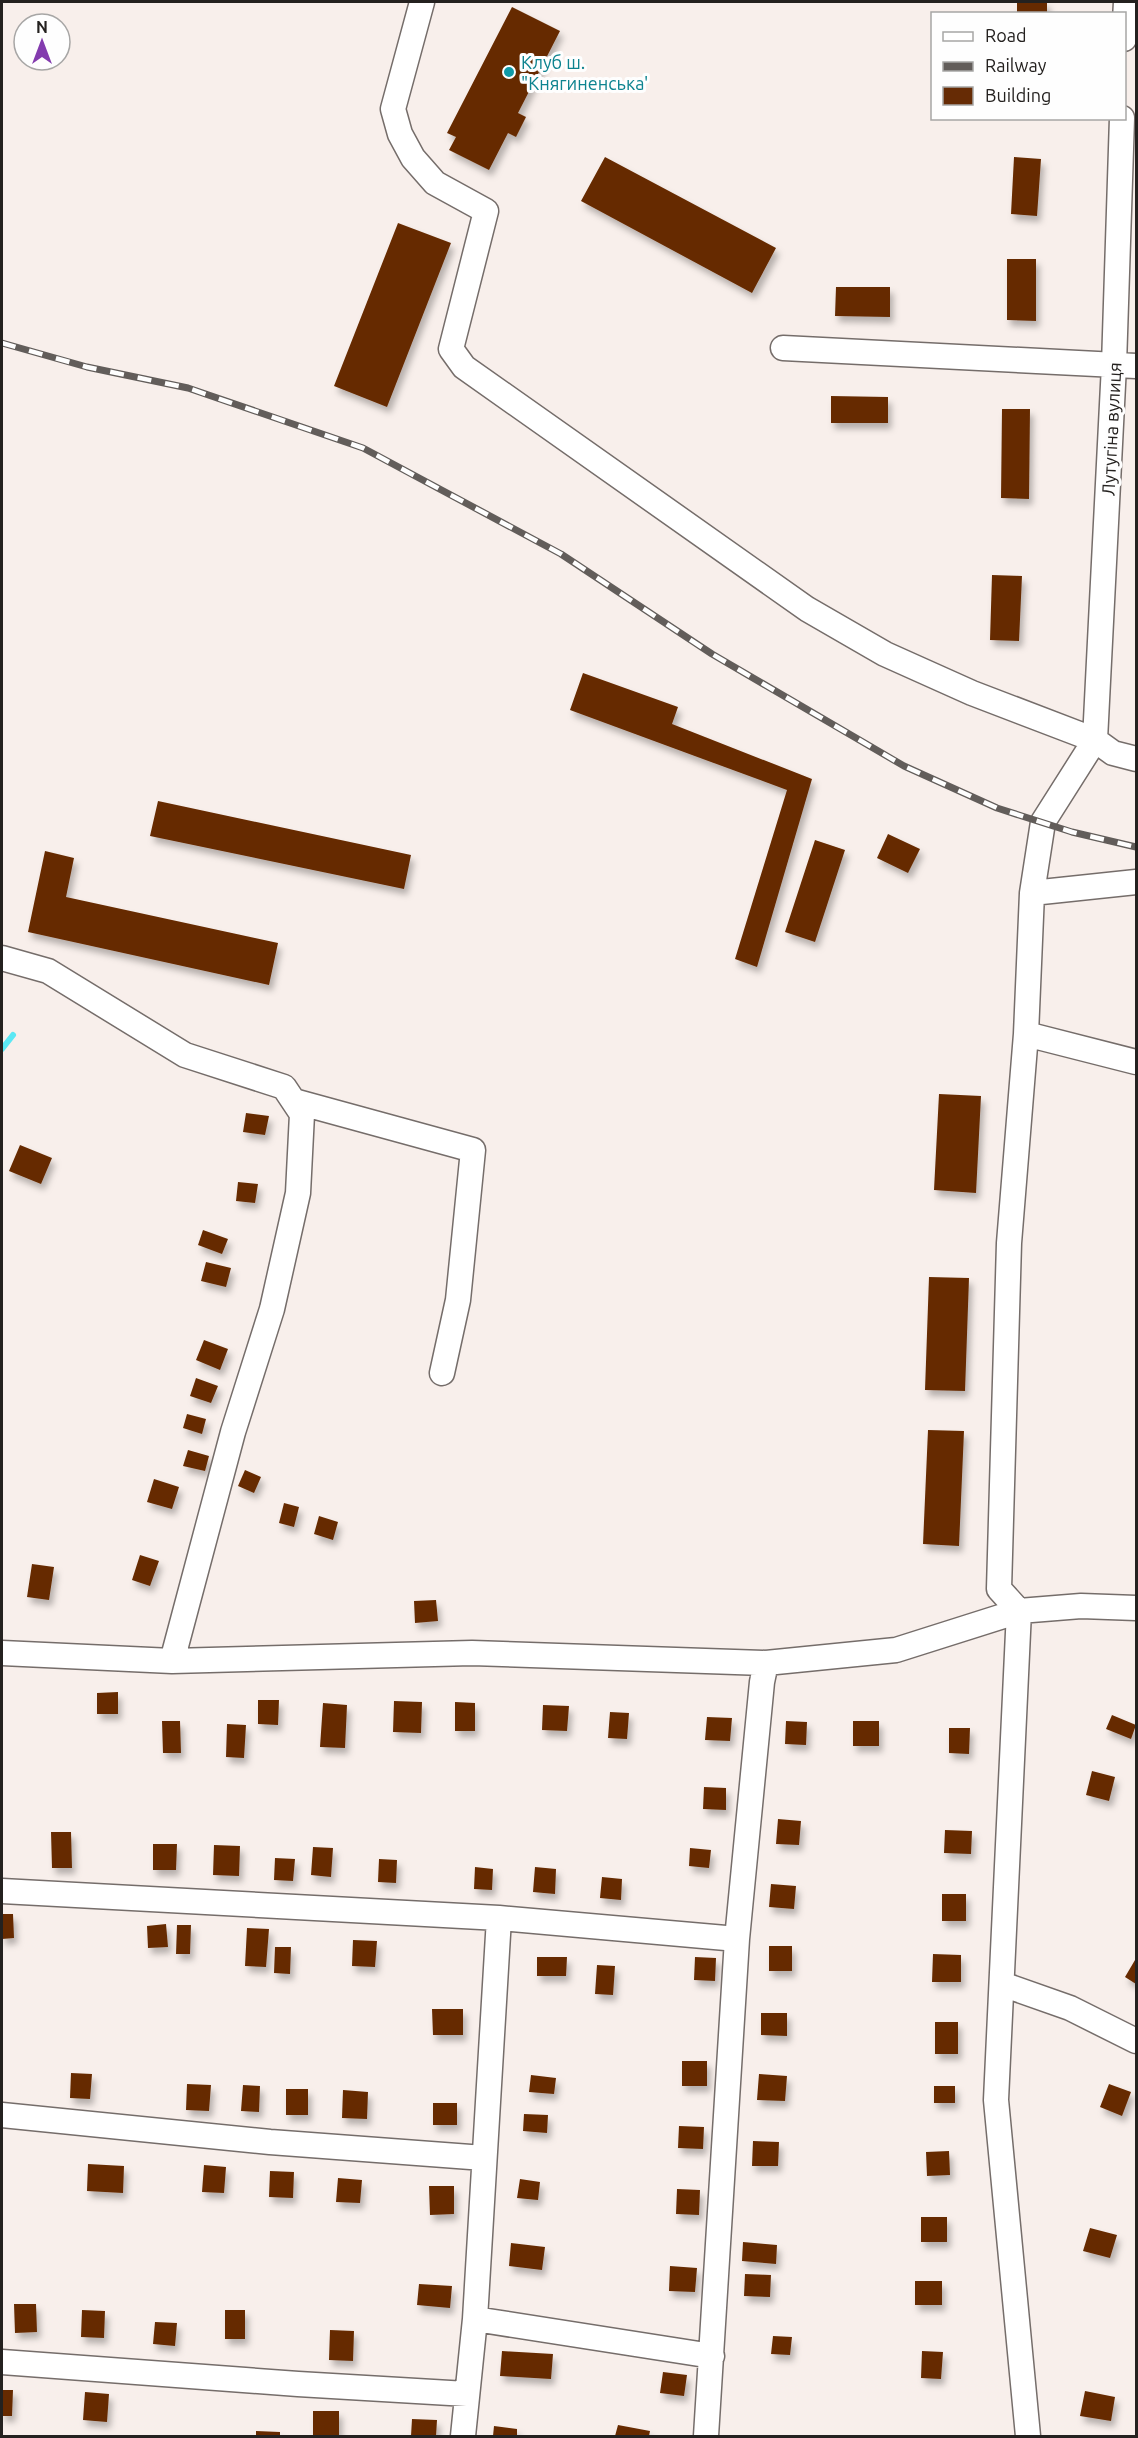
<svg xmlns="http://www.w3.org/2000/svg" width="1138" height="2438" viewBox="0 0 1138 2438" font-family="Ubuntu,sans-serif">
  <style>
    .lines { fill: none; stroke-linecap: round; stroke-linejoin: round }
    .stream { stroke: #5be8f4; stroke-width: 6 }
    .building { fill: #662b05; filter: url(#shadow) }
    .minor-casing { stroke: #756d6a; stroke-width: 27 }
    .minor { stroke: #fff; stroke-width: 24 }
    .rail-casing { stroke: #625d5a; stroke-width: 7 }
    .rail { stroke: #fefefe; stroke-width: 4.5; stroke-dasharray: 14; stroke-linecap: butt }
    .culture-dot { fill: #0f9aa8; stroke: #fefefe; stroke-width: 2 }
    .labels { text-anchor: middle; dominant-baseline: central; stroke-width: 6; stroke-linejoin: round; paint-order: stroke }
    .culture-label { font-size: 18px; fill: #0d838f; stroke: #fefefe; text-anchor: start }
    .street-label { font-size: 18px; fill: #24211f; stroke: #fefefe }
  </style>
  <defs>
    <filter id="shadow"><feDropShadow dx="3.5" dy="6" stdDeviation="3" flood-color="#0004"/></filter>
  </defs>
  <rect width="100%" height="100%" fill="#f8efeb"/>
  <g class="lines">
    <path class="stream" d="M 2,1049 L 13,1035"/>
  </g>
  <path class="building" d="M 1017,2 L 1047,2 L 1047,14 L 1017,14 Z
    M 512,7 L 560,31 L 518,113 L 526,117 L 516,137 L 508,133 L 489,170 L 449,150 L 456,137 L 447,133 Z
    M 605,157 L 776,248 L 752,293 L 581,201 Z
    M 1014,157 L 1041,159 L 1037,216 L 1011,214 Z
    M 398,223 L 451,243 L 387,407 L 334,386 Z
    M 1007,259 L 1036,259 L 1036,321 L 1007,320 Z
    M 836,287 L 890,287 L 890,317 L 835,316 Z
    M 831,396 L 888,397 L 888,423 L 831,423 Z
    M 1002,409 L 1030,409 L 1029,499 L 1001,498 Z
    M 992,575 L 1022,576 L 1019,641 L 990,640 Z
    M 583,673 L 678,707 L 672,724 L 812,779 L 757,967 L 735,959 L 787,790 L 570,710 Z
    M 158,801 L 411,855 L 404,889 L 150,836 Z
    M 888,834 L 920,849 L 908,873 L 877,858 Z
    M 815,840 L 845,850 L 815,942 L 785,932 Z
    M 45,851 L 74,858 L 66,897 L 278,943 L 269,985 L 28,932 Z
    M 939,1094 L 981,1096 L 976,1193 L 934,1190 Z
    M 246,1113 L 269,1116 L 265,1135 L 243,1132 Z
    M 20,1145 L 52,1158 L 41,1184 L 9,1171 Z
    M 238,1182 L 258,1184 L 255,1203 L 236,1201 Z
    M 203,1230 L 228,1239 L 222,1254 L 198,1245 Z
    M 206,1262 L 231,1268 L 226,1287 L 201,1281 Z
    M 929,1277 L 969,1278 L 965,1391 L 925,1390 Z
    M 204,1340 L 228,1349 L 220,1370 L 196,1360 Z
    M 196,1378 L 218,1386 L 211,1403 L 190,1396 Z
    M 187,1414 L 206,1419 L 202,1434 L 183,1428 Z
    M 928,1430 L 964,1431 L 959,1546 L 923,1544 Z
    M 188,1450 L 209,1456 L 205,1471 L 183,1466 Z
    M 245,1470 L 261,1477 L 254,1493 L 238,1486 Z
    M 154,1479 L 179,1487 L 172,1509 L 147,1502 Z
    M 284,1503 L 299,1507 L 294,1527 L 279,1523 Z
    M 319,1516 L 338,1522 L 333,1540 L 314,1534 Z
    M 140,1555 L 159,1561 L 150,1586 L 132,1580 Z
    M 32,1564 L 54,1567 L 49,1600 L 27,1597 Z
    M 436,1600 L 438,1621 L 415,1623 L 414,1601 Z
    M 118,1692 L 118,1714 L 97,1714 L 97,1693 Z
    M 258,1700 L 279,1700 L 278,1725 L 258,1724 Z
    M 394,1701 L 422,1702 L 421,1733 L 393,1732 Z
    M 455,1702 L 475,1703 L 475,1731 L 455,1731 Z
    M 323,1703 L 347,1705 L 345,1748 L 320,1747 Z
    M 543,1705 L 569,1706 L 567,1731 L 542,1730 Z
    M 610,1712 L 629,1713 L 627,1739 L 608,1738 Z
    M 1112,1715 L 1136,1725 L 1131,1739 L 1106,1729 Z
    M 707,1717 L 732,1718 L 730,1741 L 705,1740 Z
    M 162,1721 L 180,1721 L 181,1753 L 163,1753 Z
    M 786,1721 L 807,1722 L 806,1745 L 785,1744 Z
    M 853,1721 L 879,1721 L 879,1746 L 853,1746 Z
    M 227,1724 L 246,1725 L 244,1758 L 226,1757 Z
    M 949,1728 L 970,1728 L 969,1754 L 949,1753 Z
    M 1092,1771 L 1115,1777 L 1109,1801 L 1086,1795 Z
    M 704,1787 L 726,1788 L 726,1810 L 703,1809 Z
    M 778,1819 L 801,1821 L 799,1845 L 776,1844 Z
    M 945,1830 L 972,1831 L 971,1854 L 944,1853 Z
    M 51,1832 L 71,1832 L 72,1868 L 52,1868 Z
    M 153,1844 L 177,1844 L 176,1870 L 153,1870 Z
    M 214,1845 L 240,1846 L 239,1876 L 213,1875 Z
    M 313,1847 L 333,1848 L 331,1877 L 311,1875 Z
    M 690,1848 L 711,1850 L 709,1868 L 689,1866 Z
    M 275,1858 L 295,1859 L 293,1881 L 274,1880 Z
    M 379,1859 L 397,1860 L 396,1883 L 378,1882 Z
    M 475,1867 L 493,1869 L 492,1890 L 474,1889 Z
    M 535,1867 L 556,1869 L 555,1894 L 533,1892 Z
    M 602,1877 L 622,1879 L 621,1900 L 600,1898 Z
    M 771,1884 L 796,1886 L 794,1909 L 769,1907 Z
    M 942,1894 L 966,1894 L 966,1921 L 942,1921 Z
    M 2,1914 L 13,1914 L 14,1938 L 2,1939 Z
    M 166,1924 L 168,1947 L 148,1948 L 147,1926 Z
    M 177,1925 L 191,1925 L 190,1954 L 176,1954 Z
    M 247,1928 L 269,1929 L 266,1967 L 245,1966 Z
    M 353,1940 L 377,1941 L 375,1967 L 352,1966 Z
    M 769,1946 L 792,1946 L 792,1971 L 769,1971 Z
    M 275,1947 L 291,1947 L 290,1974 L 274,1973 Z
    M 933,1954 L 961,1955 L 961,1982 L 932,1982 Z
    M 537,1957 L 567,1957 L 566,1976 L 537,1976 Z
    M 695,1957 L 716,1958 L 715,1981 L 694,1980 Z
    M 1135,1960 L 1136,1961 L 1136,1984 L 1125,1977 Z
    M 597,1965 L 615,1966 L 613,1995 L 595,1994 Z
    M 432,2009 L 463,2009 L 463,2035 L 433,2035 Z
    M 761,2013 L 787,2013 L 787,2036 L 761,2035 Z
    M 935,2022 L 958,2022 L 958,2054 L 935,2054 Z
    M 682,2061 L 707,2061 L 707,2086 L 682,2086 Z
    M 71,2073 L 92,2074 L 90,2099 L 70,2098 Z
    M 759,2074 L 787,2076 L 785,2101 L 757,2100 Z
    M 531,2075 L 556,2078 L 554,2094 L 529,2092 Z
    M 187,2084 L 211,2085 L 209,2111 L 186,2110 Z
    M 1109,2084 L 1131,2092 L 1122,2116 L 1100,2107 Z
    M 243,2085 L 260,2086 L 259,2112 L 241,2111 Z
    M 934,2086 L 955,2086 L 955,2103 L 934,2103 Z
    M 286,2089 L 308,2089 L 308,2115 L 286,2115 Z
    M 343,2090 L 368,2092 L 367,2119 L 342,2118 Z
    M 433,2103 L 457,2103 L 457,2125 L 433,2125 Z
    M 524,2114 L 548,2115 L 547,2133 L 523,2131 Z
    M 679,2126 L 704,2127 L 703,2149 L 678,2148 Z
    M 753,2141 L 779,2142 L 778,2166 L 752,2166 Z
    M 949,2151 L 950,2175 L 927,2176 L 926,2152 Z
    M 88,2164 L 124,2166 L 123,2193 L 87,2191 Z
    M 204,2165 L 226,2167 L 224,2193 L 202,2192 Z
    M 270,2171 L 294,2172 L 293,2198 L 269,2197 Z
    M 338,2178 L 362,2180 L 360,2203 L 336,2202 Z
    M 520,2179 L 540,2182 L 538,2200 L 517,2198 Z
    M 429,2186 L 454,2186 L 454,2214 L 430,2215 Z
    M 677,2189 L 700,2190 L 699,2215 L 676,2214 Z
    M 921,2217 L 947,2217 L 947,2242 L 921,2242 Z
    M 1090,2228 L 1117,2235 L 1110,2258 L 1083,2251 Z
    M 743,2242 L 777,2245 L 776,2264 L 742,2261 Z
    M 511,2243 L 545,2247 L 542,2270 L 509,2266 Z
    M 670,2266 L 697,2268 L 695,2292 L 669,2291 Z
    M 745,2274 L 771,2275 L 770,2297 L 744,2296 Z
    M 915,2281 L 942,2281 L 942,2305 L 915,2305 Z
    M 419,2284 L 452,2286 L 450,2308 L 417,2305 Z
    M 14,2304 L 36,2304 L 37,2332 L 15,2333 Z
    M 82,2310 L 105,2311 L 104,2338 L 81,2337 Z
    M 225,2310 L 245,2310 L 245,2339 L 225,2339 Z
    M 155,2322 L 177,2323 L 175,2346 L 153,2344 Z
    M 330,2330 L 354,2331 L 353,2361 L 329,2360 Z
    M 773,2336 L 792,2337 L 790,2355 L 771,2354 Z
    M 502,2351 L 553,2354 L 551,2379 L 500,2376 Z
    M 922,2351 L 943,2352 L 941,2379 L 921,2378 Z
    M 663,2372 L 687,2375 L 684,2396 L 660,2393 Z
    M 2,2390 L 13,2390 L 12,2416 L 2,2416 Z
    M 1085,2391 L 1115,2397 L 1111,2421 L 1080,2416 Z
    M 85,2392 L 109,2394 L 107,2422 L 83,2420 Z
    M 313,2411 L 339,2411 L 339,2436 L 313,2436 Z
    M 412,2419 L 437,2420 L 436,2436 L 411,2436 Z
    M 618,2425 L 650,2431 L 649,2436 L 615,2436 Z
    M 494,2426 L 517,2429 L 517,2436 L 493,2436 Z
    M 256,2431 L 280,2432 L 280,2436 L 256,2436 Z"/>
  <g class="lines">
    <g class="minor-casing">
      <path id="minor" d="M 422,2 L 393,109 L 400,134 L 413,158 L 435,183 L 486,211 L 451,349 L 464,367 L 807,609 L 885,654 L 972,693 L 1095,740 L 1113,753 L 1136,759
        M 1124,39 L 1126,2
        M 783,348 L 1136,366
        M 1032,893 L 1136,882
        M 2,958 L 48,971 L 185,1055 L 284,1087 L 302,1114 L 298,1193 L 272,1309 L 233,1432 L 172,1661
        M 1026,1034 L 1136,1062
        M 294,1101 L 473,1150 L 458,1300 L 442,1373
        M 2,1653 L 172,1661 L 472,1653 L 766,1663
        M 2,1891 L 499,1918 L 737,1939
        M 1002,1984 L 1070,2008 L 1136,2041
        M 2,2115 L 270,2142 L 484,2158
        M 475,2319 L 712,2356
        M 2,2362 L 298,2384 L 467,2394
        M 463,2436 L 475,2319 L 499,1918
        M 706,2436 L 737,1939 L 762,1682 L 766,1663 L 896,1650 L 1019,1611 L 1081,1606 L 1136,1608
        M 1028,2436 L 996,2100 L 1019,1611 L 999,1589 L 1009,1243 L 1026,1034 L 1032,893 L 1043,822 L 1095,740 L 1114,365 L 1122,118"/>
    </g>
    <use href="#minor" class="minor"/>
    <g class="rail-casing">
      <path id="rail" d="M 2,343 L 87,367 L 188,388 L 363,448 L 561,554 L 712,654 L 904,766 L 997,808 L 1072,832 L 1136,847"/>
    </g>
    <use href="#rail" class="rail"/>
  </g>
  <circle class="culture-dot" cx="509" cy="72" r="6"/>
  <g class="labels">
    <g class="culture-label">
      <text x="521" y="62">Клуб ш.<tspan x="521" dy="21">"Княгиненська'</tspan></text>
    </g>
    <g class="street-label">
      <text transform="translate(1111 429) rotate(-87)">Лутугіна вулиця</text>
    </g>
  </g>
  <rect width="1138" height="2438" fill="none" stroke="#24211f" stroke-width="6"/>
  <rect x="931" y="12" width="195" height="108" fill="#fefefe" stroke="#a7a6a5" stroke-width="1.5"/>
  <rect x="943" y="32" width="30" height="9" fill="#ffffff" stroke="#a7a6a5" stroke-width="1.5"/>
  <text x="985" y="42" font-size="18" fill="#24211f">Road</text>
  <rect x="943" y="62" width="30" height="9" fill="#625d5a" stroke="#a7a6a5" stroke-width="1.5"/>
  <text x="985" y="72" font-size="18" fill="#24211f">Railway</text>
  <rect x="943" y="87" width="30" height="18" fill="#662b05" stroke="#a7a6a5" stroke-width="1.5"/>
  <text x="985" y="102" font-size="18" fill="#24211f">Building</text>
  <g transform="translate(42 42)"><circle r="28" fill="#fefefe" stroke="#a7a6a5" stroke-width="1.5"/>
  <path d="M0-4.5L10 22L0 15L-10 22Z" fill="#833bae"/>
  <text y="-9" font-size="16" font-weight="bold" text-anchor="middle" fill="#24211f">N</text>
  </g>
</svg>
